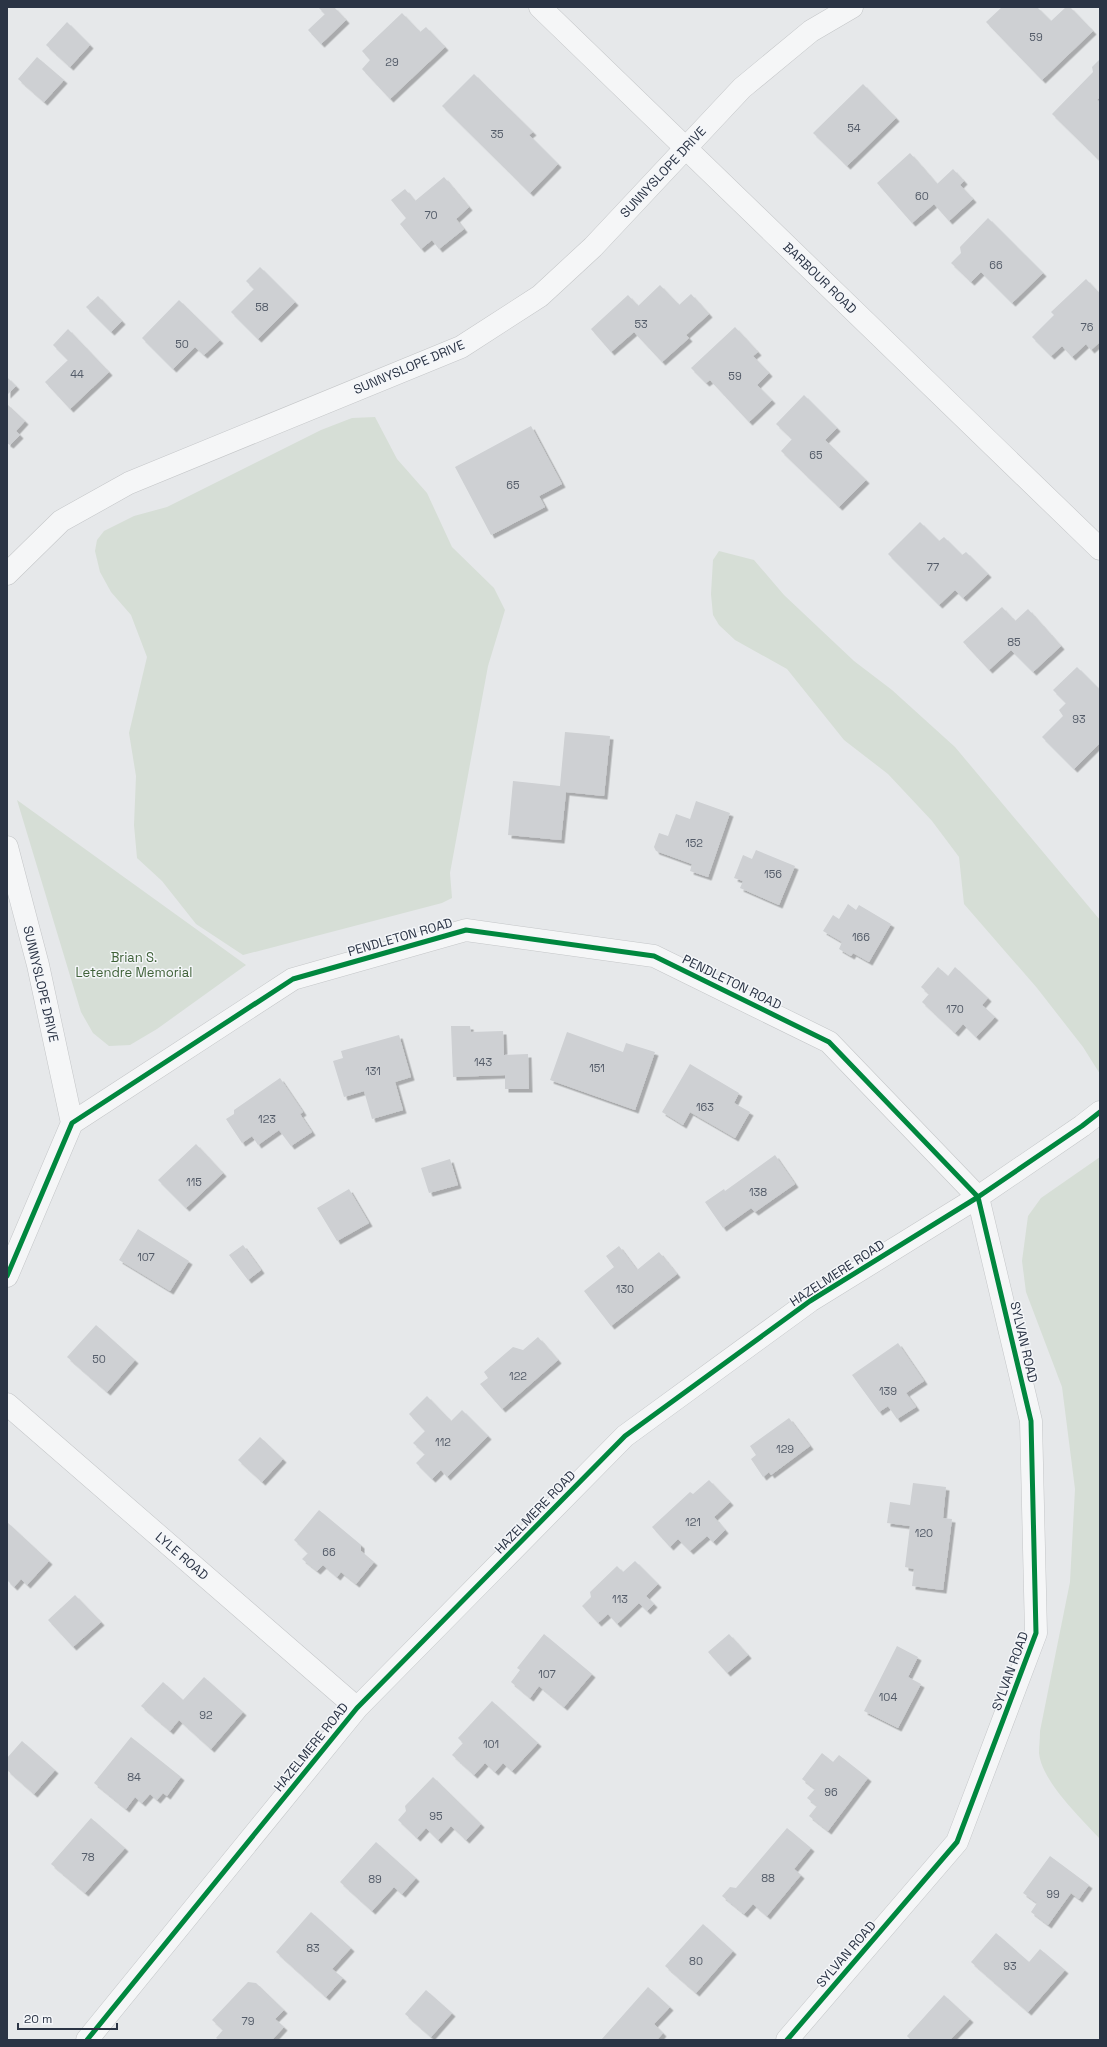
<svg xmlns="http://www.w3.org/2000/svg" width="1107" height="2047" viewBox="0 0 1107 2047" font-family="'Space Grotesk',sans-serif">
  <style>
    .green { fill: #d6ded6 }
    .building { fill: #ced0d3; filter: url(#shadow) }
    .lines { fill: none; stroke-linecap: round; stroke-linejoin: round }
    .minor-casing { stroke: #c4c6c8; stroke-width: 23 }
    .minor { stroke: #f5f6f7; stroke-width: 22 }
    .cycleway-casing { stroke: #f4f6f9; stroke-width: 8 }
    .cycleway { stroke: #00873e; stroke-width: 5 }
    .labels { text-anchor: middle; dominant-baseline: central; stroke-width: 3; stroke-linejoin: round; paint-order: stroke }
    .number-label { font-size: 11px; fill: #545c69 }
    .street-label { font-size: 13px; fill: #2b3445; stroke: #f4f6f9 }
    .park-label { font-size: 13px; fill: #3f6138; stroke: #f4f6f9 }
  </style>
  <defs>
    <filter id="shadow"><feDropShadow dx="3.5" dy="3.5" stdDeviation="0" flood-color="#0004"/></filter>
  </defs>
  <rect width="100%" height="100%" fill="#e6e8ea"/>
  <path class="green" d="M 375,417 L 397,459 L 427,493 L 452,547 L 494,588 L 505,610 L 488,666 L 450,873 L 452,898 L 442,903 L 243,955 L 196,924 L 162,881 L 137,858 L 134,825 L 136,776 L 129,733 L 147,657 L 131,615 L 111,592 L 100,572 L 95,551 L 97,540 L 104,531 L 134,516 L 167,507 L 321,430 L 352,418 Z
    M 719,551 L 754,560 L 784,595 L 854,661 L 892,690 L 955,747 L 1100,920 L 1100,1074 L 1083,1047 L 1037,988 L 964,904 L 959,857 L 932,821 L 888,774 L 844,740 L 787,669 L 735,640 L 719,625 L 713,615 L 711,594 L 713,560 Z
    M 17,800 L 246,965 L 157,1029 L 130,1045 L 109,1046 L 93,1033 L 81,1012 Z
    M 1100,1157 L 1100,1839 C 1081,1818 1042,1782 1039,1753 C 1039,1746 1040,1739 1040,1731 L 1070,1582 L 1075,1489 L 1062,1387 L 1026,1292 L 1022,1261 L 1028,1216 L 1041,1198 Z"/>
  <path class="building" d="M 318,7 L 334,7 L 346,20 L 321,44 L 308,30 L 325,14 Z
    M 1002,7 L 1037,7 L 1051,21 L 1066,7 L 1070,7 L 1093,31 L 1042,80 L 986,22 Z
    M 402,13 L 420,32 L 426,27 L 445,47 L 390,99 L 362,69 L 370,60 L 362,51 Z
    M 67,22 L 90,45 L 70,67 L 46,45 Z
    M 37,57 L 64,80 L 44,102 L 18,79 Z
    M 1100,59 L 1100,97 L 1097,100 L 1100,102 L 1100,161 L 1052,114 L 1093,72 L 1092,67 Z
    M 474,74 L 533,132 L 529,135 L 558,164 L 530,193 L 442,106 Z
    M 863,84 L 896,118 L 847,166 L 813,133 Z
    M 910,153 L 937,184 L 953,169 L 964,181 L 960,185 L 973,199 L 949,221 L 934,204 L 912,223 L 877,183 Z
    M 444,177 L 469,207 L 456,219 L 464,229 L 439,249 L 432,240 L 421,249 L 400,224 L 406,218 L 391,200 L 405,189 L 415,201 Z
    M 988,218 L 1043,273 L 1012,303 L 981,272 L 971,282 L 951,263 L 961,253 L 960,247 Z
    M 260,267 L 295,302 L 258,339 L 231,312 L 254,289 L 246,281 Z
    M 1086,279 L 1100,294 L 1100,342 L 1091,350 L 1086,344 L 1072,357 L 1062,346 L 1051,356 L 1032,337 L 1054,315 L 1051,312 Z
    M 660,285 L 679,305 L 691,294 L 709,314 L 686,335 L 689,338 L 662,362 L 634,332 L 611,352 L 591,329 L 628,295 L 638,306 Z
    M 98,296 L 122,321 L 111,332 L 86,307 Z
    M 179,300 L 220,340 L 204,355 L 195,347 L 173,369 L 142,338 Z
    M 735,327 L 758,352 L 753,356 L 769,373 L 757,385 L 772,400 L 749,422 L 710,380 L 706,383 L 691,368 Z
    M 68,329 L 109,372 L 70,409 L 45,382 L 68,360 L 53,345 Z
    M 7,377 L 16,386 L 7,395 Z
    M 804,395 L 837,428 L 825,440 L 866,480 L 839,507 L 781,451 L 792,439 L 776,424 Z
    M 7,404 L 25,421 L 16,431 L 20,435 L 10,445 L 7,443 Z
    M 531,426 L 562,484 L 539,496 L 545,507 L 491,535 L 455,467 Z
    M 920,522 L 939,541 L 944,537 L 962,555 L 966,552 L 988,574 L 963,598 L 955,590 L 939,605 L 888,554 Z
    M 1002,607 L 1015,621 L 1028,609 L 1061,646 L 1033,672 L 1011,650 L 989,670 L 963,642 Z
    M 1077,667 L 1100,690 L 1100,743 L 1074,769 L 1042,737 L 1063,716 L 1059,710 L 1066,703 L 1053,690 Z
    M 565,732 L 610,736 L 604,796 L 566,792 L 561,840 L 508,835 L 513,781 L 560,786 Z
    M 696,801 L 730,813 L 708,877 L 690,871 L 692,864 L 656,851 L 654,847 L 659,833 L 668,836 L 676,814 L 690,819 Z
    M 756,850 L 795,866 L 779,905 L 740,888 L 743,881 L 734,878 L 743,855 L 752,859 Z
    M 848,904 L 856,910 L 859,905 L 891,924 L 869,962 L 853,953 L 851,956 L 839,949 L 842,942 L 823,931 L 833,915 L 839,919 Z
    M 938,967 L 948,976 L 955,967 L 988,998 L 982,1005 L 995,1017 L 976,1037 L 963,1024 L 955,1033 L 922,1002 L 929,994 L 921,987 Z
    M 451,1026 L 470,1026 L 471,1032 L 503,1031 L 504,1055 L 528,1054 L 529,1089 L 505,1089 L 505,1075 L 453,1077 Z
    M 567,1032 L 623,1052 L 626,1043 L 655,1052 L 635,1110 L 550,1080 Z
    M 399,1035 L 411,1077 L 395,1082 L 403,1110 L 372,1119 L 364,1091 L 344,1097 L 333,1061 L 343,1058 L 341,1051 Z
    M 690,1064 L 739,1093 L 734,1103 L 750,1112 L 735,1138 L 690,1112 L 683,1125 L 662,1112 Z
    M 280,1078 L 303,1112 L 300,1114 L 312,1132 L 291,1146 L 279,1130 L 258,1145 L 252,1136 L 242,1143 L 226,1119 L 234,1114 L 234,1110 Z
    M 196,1144 L 223,1173 L 186,1208 L 158,1180 Z
    M 775,1155 L 795,1184 L 755,1212 L 751,1208 L 723,1228 L 705,1202 L 724,1189 L 725,1191 Z
    M 450,1159 L 458,1185 L 429,1193 L 421,1168 Z
    M 349,1189 L 369,1223 L 337,1241 L 317,1208 Z
    M 138,1229 L 189,1261 L 170,1291 L 119,1260 Z
    M 243,1245 L 261,1270 L 248,1280 L 229,1255 Z
    M 619,1246 L 637,1270 L 659,1252 L 677,1274 L 611,1326 L 584,1291 L 614,1267 L 606,1256 Z
    M 96,1325 L 135,1360 L 107,1392 L 67,1357 Z
    M 538,1337 L 558,1360 L 502,1409 L 480,1384 L 488,1378 L 484,1372 L 513,1347 L 523,1350 Z
    M 898,1343 L 924,1381 L 906,1393 L 916,1407 L 897,1419 L 888,1406 L 879,1412 L 852,1375 Z
    M 427,1396 L 451,1421 L 462,1410 L 488,1436 L 447,1477 L 441,1470 L 432,1479 L 416,1463 L 425,1454 L 413,1443 L 425,1431 L 409,1414 Z
    M 789,1418 L 810,1446 L 771,1475 L 769,1472 L 763,1477 L 751,1459 L 756,1455 L 750,1446 Z
    M 260,1437 L 283,1459 L 262,1482 L 238,1460 Z
    M 709,1480 L 730,1502 L 714,1517 L 725,1530 L 713,1542 L 707,1536 L 690,1551 L 678,1539 L 670,1547 L 652,1527 L 690,1492 L 693,1494 Z
    M 913,1483 L 946,1487 L 943,1518 L 952,1519 L 943,1590 L 912,1586 L 914,1569 L 905,1567 L 910,1526 L 887,1523 L 890,1502 L 910,1505 Z
    M 319,1510 L 361,1545 L 361,1551 L 374,1562 L 356,1584 L 341,1572 L 337,1577 L 323,1565 L 317,1571 L 302,1559 L 308,1553 L 294,1540 Z
    M 7,1522 L 49,1561 L 27,1585 L 21,1579 L 14,1587 L 7,1580 Z
    M 635,1561 L 658,1584 L 646,1596 L 654,1604 L 647,1611 L 639,1603 L 617,1624 L 608,1614 L 598,1623 L 582,1606 L 591,1597 L 590,1592 L 617,1566 L 623,1572 Z
    M 75,1595 L 101,1622 L 73,1647 L 48,1620 Z
    M 544,1634 L 592,1674 L 564,1707 L 539,1686 L 530,1698 L 511,1682 L 520,1670 L 517,1668 Z
    M 729,1634 L 748,1655 L 727,1673 L 708,1652 Z
    M 897,1646 L 918,1657 L 908,1677 L 921,1684 L 898,1728 L 864,1711 Z
    M 204,1677 L 243,1712 L 211,1749 L 179,1720 L 170,1731 L 141,1706 L 163,1682 L 183,1700 Z
    M 492,1701 L 538,1743 L 512,1771 L 503,1763 L 495,1772 L 485,1763 L 474,1775 L 452,1755 L 463,1743 L 458,1738 Z
    M 131,1737 L 181,1777 L 167,1796 L 163,1793 L 157,1800 L 150,1794 L 142,1803 L 135,1797 L 126,1809 L 94,1783 Z
    M 22,1741 L 55,1770 L 34,1794 L 7,1770 L 7,1758 Z
    M 822,1753 L 833,1762 L 839,1755 L 868,1778 L 828,1831 L 809,1816 L 817,1806 L 807,1798 L 815,1789 L 802,1779 Z
    M 433,1777 L 481,1824 L 466,1840 L 451,1826 L 438,1840 L 426,1828 L 417,1838 L 398,1820 L 406,1811 L 405,1806 Z
    M 91,1818 L 125,1848 L 85,1893 L 51,1864 Z
    M 787,1828 L 811,1848 L 794,1869 L 801,1875 L 767,1916 L 753,1904 L 744,1914 L 722,1896 L 730,1887 L 736,1888 Z
    M 376,1842 L 416,1878 L 402,1894 L 394,1887 L 372,1911 L 340,1882 Z
    M 1050,1856 L 1089,1885 L 1079,1899 L 1071,1893 L 1048,1925 L 1031,1912 L 1037,1903 L 1023,1893 Z
    M 311,1912 L 351,1948 L 332,1969 L 343,1978 L 326,1997 L 276,1952 Z
    M 703,1924 L 733,1951 L 696,1993 L 665,1966 Z
    M 996,1933 L 1029,1962 L 1040,1949 L 1065,1970 L 1028,2012 L 971,1962 Z
    M 248,1982 L 256,1983 L 284,2010 L 275,2019 L 284,2027 L 272,2040 L 219,2040 L 216,2038 L 223,2030 L 212,2020 Z
    M 648,1987 L 670,2007 L 654,2024 L 663,2033 L 657,2040 L 601,2040 Z
    M 426,1990 L 452,2013 L 431,2037 L 405,2014 Z
    M 944,1995 L 970,2019 L 950,2040 L 911,2040 L 907,2036 Z"/>
  <g class="lines">
    <g class="minor-casing">
      <path id="minor" d="M 540,7 L 1100,549
        M 7,574 L 61,521 L 129,483 L 461,347 L 540,296 L 593,247 L 742,88 L 811,31 L 852,7
        M 7,847 L 38,965 L 72,1123
        M 7,1276 L 72,1123 L 293,979 L 466,930 L 654,956 L 829,1042 L 978,1197 L 1031,1421 L 1036,1633 L 957,1842 L 787,2040
        M 7,1404 L 357,1708
        M 87,2040 L 357,1708 L 625,1436 L 810,1301 L 978,1197 L 1082,1126 L 1100,1112"/>
    </g>
    <use href="#minor" class="minor"/>
    <g class="cycleway-casing">
      <path id="cycleway" d="M 7,1276 L 72,1123 L 293,979 L 466,930 L 654,956 L 829,1042 L 978,1197 L 1031,1421 L 1036,1633 L 957,1842 L 787,2040
        M 87,2040 L 357,1708 L 625,1436 L 810,1301 L 978,1197 L 1082,1126 L 1100,1112"/>
    </g>
    <use href="#cycleway" class="cycleway"/>
  </g>
  <g class="labels">
    <g class="number-label">
      <text x="1036" y="37">59</text>
      <text x="392" y="62">29</text>
      <text x="854" y="128">54</text>
      <text x="497" y="134">35</text>
      <text x="922" y="196">60</text>
      <text x="431" y="215">70</text>
      <text x="996" y="265">66</text>
      <text x="262" y="307">58</text>
      <text x="641" y="324">53</text>
      <text x="1087" y="327">76</text>
      <text x="182" y="344">50</text>
      <text x="77" y="374">44</text>
      <text x="735" y="376">59</text>
      <text x="816" y="455">65</text>
      <text x="513" y="485">65</text>
      <text x="933" y="567">77</text>
      <text x="1014" y="642">85</text>
      <text x="1079" y="719">93</text>
      <text x="694" y="843">152</text>
      <text x="773" y="874">156</text>
      <text x="861" y="937">166</text>
      <text x="955" y="1009">170</text>
      <text x="483" y="1062">143</text>
      <text x="597" y="1068">151</text>
      <text x="373" y="1071">131</text>
      <text x="705" y="1107">163</text>
      <text x="267" y="1119">123</text>
      <text x="194" y="1182">115</text>
      <text x="758" y="1192">138</text>
      <text x="146" y="1257">107</text>
      <text x="625" y="1289">130</text>
      <text x="99" y="1359">50</text>
      <text x="518" y="1376">122</text>
      <text x="888" y="1391">139</text>
      <text x="443" y="1442">112</text>
      <text x="785" y="1449">129</text>
      <text x="693" y="1522">121</text>
      <text x="924" y="1533">120</text>
      <text x="329" y="1552">66</text>
      <text x="620" y="1599">113</text>
      <text x="547" y="1674">107</text>
      <text x="888" y="1697">104</text>
      <text x="206" y="1715">92</text>
      <text x="491" y="1744">101</text>
      <text x="134" y="1777">84</text>
      <text x="831" y="1792">96</text>
      <text x="436" y="1816">95</text>
      <text x="88" y="1857">78</text>
      <text x="768" y="1878">88</text>
      <text x="375" y="1879">89</text>
      <text x="1053" y="1894">99</text>
      <text x="313" y="1948">83</text>
      <text x="696" y="1961">80</text>
      <text x="1010" y="1966">93</text>
      <text x="248" y="2021">79</text>
    </g>
    <g class="street-label">
      <text transform="translate(663 172) rotate(-47)">SUNNYSLOPE DRIVE</text>
      <text transform="translate(820 278) rotate(44)">BARBOUR ROAD</text>
      <text transform="translate(409 367) rotate(-23)">SUNNYSLOPE DRIVE</text>
      <text transform="translate(400 937) rotate(-16)">PENDLETON ROAD</text>
      <text transform="translate(732 982) rotate(26)">PENDLETON ROAD</text>
      <text transform="translate(41 984) rotate(77)">SUNNYSLOPE DRIVE</text>
      <text transform="translate(837 1273) rotate(-33)">HAZELMERE ROAD</text>
      <text transform="translate(1024 1342) rotate(77)">SYLVAN ROAD</text>
      <text transform="translate(535 1512) rotate(-46)">HAZELMERE ROAD</text>
      <text transform="translate(182 1556) rotate(41)">LYLE ROAD</text>
      <text transform="translate(1010 1671) rotate(-70)">SYLVAN ROAD</text>
      <text transform="translate(311 1747) rotate(-51)">HAZELMERE ROAD</text>
      <text transform="translate(846 1954) rotate(-49)">SYLVAN ROAD</text>
    </g>
    <g class="park-label">
      <text x="134" y="957">Brian S.<tspan x="134" dy="15">Letendre Memorial</tspan></text>
    </g>
  </g>
  <rect width="1107" height="2047" fill="none" stroke="#2b3445" stroke-width="16"/>
  <path d="M18 2023v6h99v-6" fill="none" stroke="#2b3445" stroke-width="2"/>
  <text x="24" y="2023" font-size="12" fill="#2b3445" stroke="#f4f6f9" stroke-width="3" paint-order="stroke">20 m</text>
</svg>
